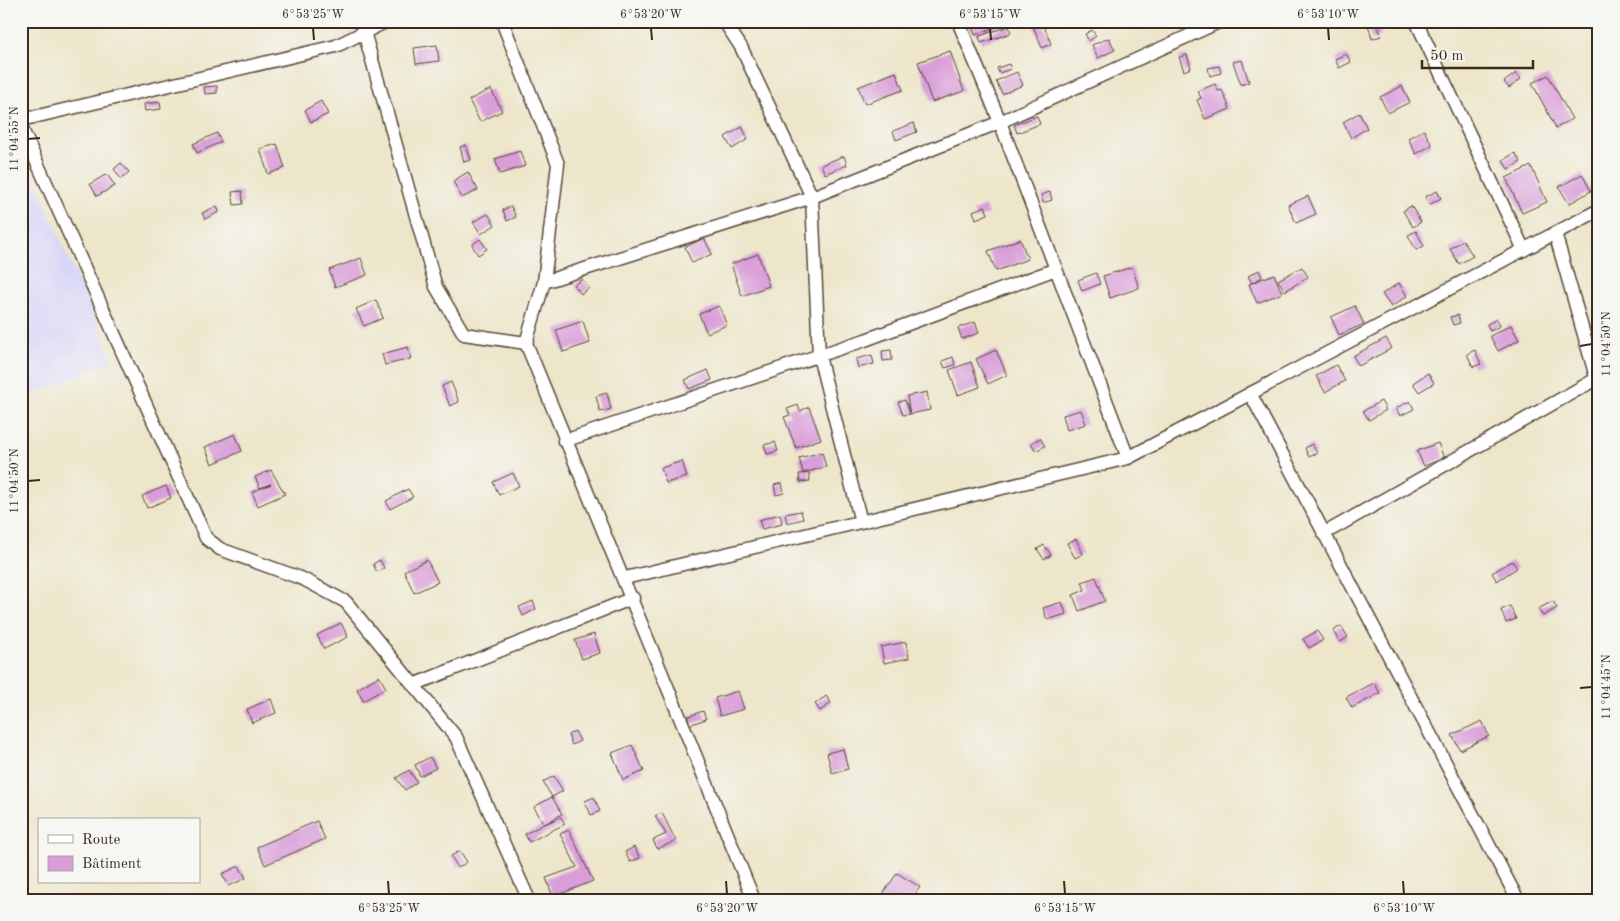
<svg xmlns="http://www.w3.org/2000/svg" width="1620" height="921" viewBox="0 0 1620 921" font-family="'Old Standard TT',serif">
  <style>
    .built { fill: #d9d7f7 }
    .building { fill: #d99ed9 }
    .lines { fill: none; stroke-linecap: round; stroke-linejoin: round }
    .street-casing { stroke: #564638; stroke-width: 15 }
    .street { stroke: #fff; stroke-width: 12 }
    .ticks { fill: none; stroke: #3b2a1e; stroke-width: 2 }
    .neatline { fill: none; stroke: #3b2a1e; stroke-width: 2 }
    .ticks-label { font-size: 12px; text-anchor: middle; fill: #3b2a1e }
  </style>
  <rect width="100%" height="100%" fill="#f6f6f2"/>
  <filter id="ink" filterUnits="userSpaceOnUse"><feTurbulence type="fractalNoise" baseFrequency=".02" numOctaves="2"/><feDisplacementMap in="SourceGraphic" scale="10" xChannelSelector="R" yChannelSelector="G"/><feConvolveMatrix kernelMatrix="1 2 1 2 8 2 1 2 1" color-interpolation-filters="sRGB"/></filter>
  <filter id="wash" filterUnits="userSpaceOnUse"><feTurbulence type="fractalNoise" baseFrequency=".0096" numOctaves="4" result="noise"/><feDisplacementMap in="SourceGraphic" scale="20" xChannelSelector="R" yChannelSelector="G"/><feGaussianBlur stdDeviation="1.12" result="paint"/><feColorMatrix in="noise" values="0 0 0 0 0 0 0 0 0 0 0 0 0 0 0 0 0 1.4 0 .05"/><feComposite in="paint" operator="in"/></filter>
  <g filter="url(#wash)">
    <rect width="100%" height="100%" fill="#ede6cb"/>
    <path class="built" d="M 21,148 L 113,361 L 21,400 Z"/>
    <g id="blocks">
      <path class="building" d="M 969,21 L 999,21 L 1000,25 L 975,35 Z
        M 1031,21 L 1042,21 L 1051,44 L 1042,48 Z
        M 1367,21 L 1377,21 L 1381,36 L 1372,39 Z
        M 1009,26 L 1011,33 L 981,43 L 979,36 Z
        M 1092,30 L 1096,36 L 1089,41 L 1085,34 Z
        M 1109,38 L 1115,50 L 1098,58 L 1092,45 Z
        M 437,45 L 439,61 L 416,64 L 414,48 Z
        M 950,51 L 964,91 L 932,102 L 918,62 Z
        M 1346,54 L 1351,62 L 1339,68 L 1335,59 Z
        M 1187,55 L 1191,68 L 1184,71 L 1179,57 Z
        M 1242,60 L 1249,82 L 1241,85 L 1233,62 Z
        M 1009,64 L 1011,69 L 999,73 L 997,68 Z
        M 1219,66 L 1221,73 L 1210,76 L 1208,68 Z
        M 896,72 L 903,90 L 865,104 L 858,87 Z
        M 1017,72 L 1023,85 L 1002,94 L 996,81 Z
        M 1516,73 L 1521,79 L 1509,88 L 1504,82 Z
        M 1548,75 L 1572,119 L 1556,128 L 1532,83 Z
        M 1215,84 L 1218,91 L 1222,90 L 1230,109 L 1205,119 L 1197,100 L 1201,98 L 1198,91 Z
        M 217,86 L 217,93 L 205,94 L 204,87 Z
        M 1402,86 L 1410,102 L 1388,113 L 1380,97 Z
        M 491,89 L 502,111 L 480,122 L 469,100 Z
        M 321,101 L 328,114 L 311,122 L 305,110 Z
        M 160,102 L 161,109 L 145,111 L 144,104 Z
        M 1359,113 L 1367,128 L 1351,138 L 1343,122 Z
        M 1037,116 L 1040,124 L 1017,133 L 1014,125 Z
        M 914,123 L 917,132 L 896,140 L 893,131 Z
        M 742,127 L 748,139 L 732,149 L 725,137 Z
        M 1424,130 L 1432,145 L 1416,154 L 1408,138 Z
        M 217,133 L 221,142 L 197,153 L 193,144 Z
        M 277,144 L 285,168 L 268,174 L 260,149 Z
        M 466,145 L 471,160 L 464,162 L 460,147 Z
        M 520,151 L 525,166 L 500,174 L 495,159 Z
        M 1515,153 L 1521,162 L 1508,169 L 1503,160 Z
        M 844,156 L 847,165 L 825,174 L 821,165 Z
        M 121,163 L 129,172 L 121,179 L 114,169 Z
        M 1531,166 L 1547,202 L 1522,213 L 1506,178 Z
        M 468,172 L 478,190 L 462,198 L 453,181 Z
        M 107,174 L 115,186 L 97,196 L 90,184 Z
        M 1582,174 L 1591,191 L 1569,204 L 1559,187 Z
        M 242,191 L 243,204 L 234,205 L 232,192 Z
        M 1437,191 L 1441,198 L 1429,205 L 1425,197 Z
        M 1050,192 L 1052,200 L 1043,203 L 1041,195 Z
        M 1308,196 L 1316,214 L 1296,223 L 1288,205 Z
        M 217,206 L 219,212 L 205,219 L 202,213 Z
        M 511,206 L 516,217 L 507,221 L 503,210 Z
        M 985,206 L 988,214 L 976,219 L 973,211 Z
        M 1411,206 L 1421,222 L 1413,227 L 1403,211 Z
        M 488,214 L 495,225 L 481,234 L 473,222 Z
        M 1416,231 L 1424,246 L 1416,250 L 1408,235 Z
        M 704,238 L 712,254 L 692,263 L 685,247 Z
        M 480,239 L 487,249 L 478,255 L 472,245 Z
        M 1020,239 L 1028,259 L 996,271 L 988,251 Z
        M 1463,240 L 1473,256 L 1459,264 L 1450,249 Z
        M 758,254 L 769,286 L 742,296 L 731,264 Z
        M 361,258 L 367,275 L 335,287 L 329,270 Z
        M 1132,267 L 1139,288 L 1110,298 L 1103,276 Z
        M 1302,267 L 1308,277 L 1285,291 L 1278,280 Z
        M 1259,270 L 1262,277 L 1252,283 L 1248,276 Z
        M 1096,273 L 1100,284 L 1082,291 L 1078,280 Z
        M 1274,274 L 1282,293 L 1257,303 L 1249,284 Z
        M 582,279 L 589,288 L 581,294 L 574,285 Z
        M 1399,283 L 1407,296 L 1391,307 L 1382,294 Z
        M 376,300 L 383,318 L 364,326 L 356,309 Z
        M 719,306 L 727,325 L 707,333 L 699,314 Z
        M 1355,306 L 1364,324 L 1339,335 L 1331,317 Z
        M 1458,315 L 1460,323 L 1453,325 L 1450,317 Z
        M 1497,319 L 1500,326 L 1490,331 L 1487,324 Z
        M 583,321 L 590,343 L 563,352 L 556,330 Z
        M 975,322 L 979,333 L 962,339 L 958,328 Z
        M 1511,325 L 1519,340 L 1498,351 L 1490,336 Z
        M 1386,338 L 1392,348 L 1359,366 L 1353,356 Z
        M 408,347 L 411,359 L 385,365 L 382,354 Z
        M 891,350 L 892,360 L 883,361 L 882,351 Z
        M 996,350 L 1007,375 L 988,384 L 976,359 Z
        M 1475,350 L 1481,364 L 1473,367 L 1467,354 Z
        M 872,355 L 874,364 L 858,368 L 856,359 Z
        M 953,357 L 955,365 L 945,368 L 942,361 Z
        M 971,362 L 980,387 L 958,395 L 949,370 Z
        M 1336,365 L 1345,381 L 1325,392 L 1316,376 Z
        M 708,370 L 712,380 L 689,389 L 685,380 Z
        M 1428,373 L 1434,383 L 1419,392 L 1413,383 Z
        M 451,382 L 459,402 L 450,406 L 442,386 Z
        M 927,392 L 930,410 L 910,414 L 907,396 Z
        M 607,393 L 611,409 L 600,412 L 596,396 Z
        M 905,400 L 910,414 L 903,415 L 898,402 Z
        M 1381,401 L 1386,410 L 1369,420 L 1363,411 Z
        M 1410,401 L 1414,409 L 1400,416 L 1396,408 Z
        M 798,405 L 800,411 L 809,407 L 821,439 L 796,448 L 784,417 L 790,415 L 787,409 Z
        M 1081,410 L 1086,424 L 1067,430 L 1063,415 Z
        M 235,434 L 242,451 L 212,464 L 205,447 Z
        M 1040,438 L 1045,446 L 1036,451 L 1031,443 Z
        M 775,442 L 778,451 L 767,454 L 764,445 Z
        M 1438,443 L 1444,458 L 1424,466 L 1417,451 Z
        M 1312,444 L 1317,453 L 1309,457 L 1305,448 Z
        M 822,452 L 826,467 L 803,473 L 799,458 Z
        M 682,461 L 687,477 L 666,483 L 661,468 Z
        M 271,470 L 285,494 L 258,506 L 252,492 L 271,484 L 260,488 L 255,477 Z
        M 513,473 L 519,486 L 499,495 L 493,482 Z
        M 809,473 L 810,481 L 800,482 L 799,474 Z
        M 782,483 L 784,493 L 776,495 L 774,485 Z
        M 166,486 L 171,498 L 147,508 L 142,496 Z
        M 408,489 L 413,497 L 390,509 L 386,501 Z
        M 801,511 L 803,519 L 787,523 L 785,514 Z
        M 780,514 L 782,524 L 762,529 L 759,520 Z
        M 1076,539 L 1083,554 L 1075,558 L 1067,543 Z
        M 1044,545 L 1051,555 L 1044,559 L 1037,549 Z
        M 380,560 L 384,568 L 377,572 L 373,564 Z
        M 427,560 L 438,582 L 414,593 L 404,571 Z
        M 1512,561 L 1517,568 L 1497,581 L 1492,573 Z
        M 1096,577 L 1105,601 L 1079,611 L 1073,595 L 1085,590 L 1082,582 Z
        M 533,601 L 536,609 L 523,616 L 519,607 Z
        M 1553,601 L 1557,608 L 1543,616 L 1538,609 Z
        M 1062,602 L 1066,614 L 1047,620 L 1043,608 Z
        M 1510,606 L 1516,619 L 1506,623 L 1501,610 Z
        M 341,623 L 348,637 L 324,649 L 317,635 Z
        M 1341,626 L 1348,637 L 1340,642 L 1333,631 Z
        M 1317,631 L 1323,640 L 1309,648 L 1303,639 Z
        M 594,634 L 600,653 L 582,659 L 575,640 Z
        M 906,642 L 909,658 L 884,663 L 881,647 Z
        M 379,676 L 386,688 L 363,701 L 357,689 Z
        M 1374,683 L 1380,693 L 1352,708 L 1346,697 Z
        M 738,691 L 744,709 L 720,716 L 715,698 Z
        M 826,696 L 831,703 L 820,711 L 815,704 Z
        M 271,699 L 276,713 L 252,723 L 247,709 Z
        M 703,711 L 706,719 L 689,725 L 686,717 Z
        M 1482,721 L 1489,736 L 1460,750 L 1452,735 Z
        M 575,731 L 580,741 L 572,745 L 568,735 Z
        M 632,745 L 644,771 L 623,780 L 612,753 Z
        M 843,749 L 848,769 L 832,773 L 827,753 Z
        M 430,757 L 436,768 L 420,776 L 415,765 Z
        M 409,770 L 417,782 L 405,790 L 396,778 Z
        M 554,776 L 563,791 L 552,797 L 543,782 Z
        M 552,797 L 562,814 L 545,824 L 561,817 L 565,824 L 529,842 L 525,834 L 544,824 L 534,807 Z
        M 594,797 L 600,811 L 591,815 L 585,801 Z
        M 662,813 L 676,841 L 657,849 L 653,840 L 666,834 L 655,816 Z
        M 317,821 L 325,839 L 265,865 L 257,847 Z
        M 569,830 L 593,881 L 553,897 L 546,878 L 577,867 L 560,834 Z
        M 634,847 L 640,858 L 630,862 L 625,852 Z
        M 460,851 L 467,862 L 458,868 L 451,856 Z
        M 239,866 L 246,878 L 229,886 L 222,874 Z
        M 897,873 L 920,887 L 911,900 L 879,900 Z"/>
    </g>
  </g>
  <g filter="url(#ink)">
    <use href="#blocks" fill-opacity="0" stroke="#564638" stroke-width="1"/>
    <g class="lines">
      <g class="street-casing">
        <path id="street" d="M 361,21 L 436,287 L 464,334 L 526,343 C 603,529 679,714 754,900
          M 502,21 L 558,164 L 544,282
          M 724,21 L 741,47 L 812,197 L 819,356 L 861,522
          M 958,21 L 1000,122 L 1128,458
          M 1416,21 L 1524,250
          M 21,120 L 336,46 L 387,21
          M 21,127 L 206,538 L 220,549 L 303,579 L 346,602 L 456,737 L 529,900
          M 1555,233 L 1598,384
          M 526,343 L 544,282 L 812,197 L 1000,122 L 1221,21
          M 1250,393 L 1518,900
          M 564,441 L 865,340 L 1056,269
          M 1325,533 L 1598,378
          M 625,578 L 1128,458 L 1599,210
          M 413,685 L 633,598"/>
      </g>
      <use href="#street" class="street"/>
    </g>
  </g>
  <path class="ticks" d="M 313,28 L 314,40M 651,28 L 652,40M 990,28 L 991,40M 1328,28 L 1329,40M 28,139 L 40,138M 1580,346 L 1592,344M 28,481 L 40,480M 1580,688 L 1592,687M 388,881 L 389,894M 726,881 L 727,894M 1064,881 L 1065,894M 1403,881 L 1404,894"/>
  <rect width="1620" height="921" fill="none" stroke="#f6f6f2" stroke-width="55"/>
  <rect x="38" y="818" width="162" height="65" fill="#f6f6f2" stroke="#aba49d"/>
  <rect x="48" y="835" width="25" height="8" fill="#ffffff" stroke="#aba49d"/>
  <text x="82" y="844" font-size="15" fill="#3b2a1e">Route</text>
  <rect x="48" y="856" width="25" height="15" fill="#d99ed9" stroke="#aba49d"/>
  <text x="82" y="868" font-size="15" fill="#3b2a1e">Bâtiment</text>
  <path d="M1422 60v8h111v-8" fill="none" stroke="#3b2a1e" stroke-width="2.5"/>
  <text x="1430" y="60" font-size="15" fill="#3b2a1e" stroke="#f6f6f2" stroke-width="4" paint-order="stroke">50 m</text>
  <rect x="28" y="28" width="1564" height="866" class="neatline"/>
  <g class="ticks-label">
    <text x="313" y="18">6°53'25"W</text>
    <text x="651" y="18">6°53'20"W</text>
    <text x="990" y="18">6°53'15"W</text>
    <text x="1328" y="18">6°53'10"W</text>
    <text transform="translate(14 139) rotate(-90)" y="4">11°04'55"N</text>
    <text transform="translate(1606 344) rotate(-90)" y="4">11°04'50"N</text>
    <text transform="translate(14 481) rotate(-90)" y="4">11°04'50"N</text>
    <text transform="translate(1606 687) rotate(-90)" y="4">11°04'45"N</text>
    <text x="389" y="912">6°53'25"W</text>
    <text x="727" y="912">6°53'20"W</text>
    <text x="1065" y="912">6°53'15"W</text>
    <text x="1404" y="912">6°53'10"W</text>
  </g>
</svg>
